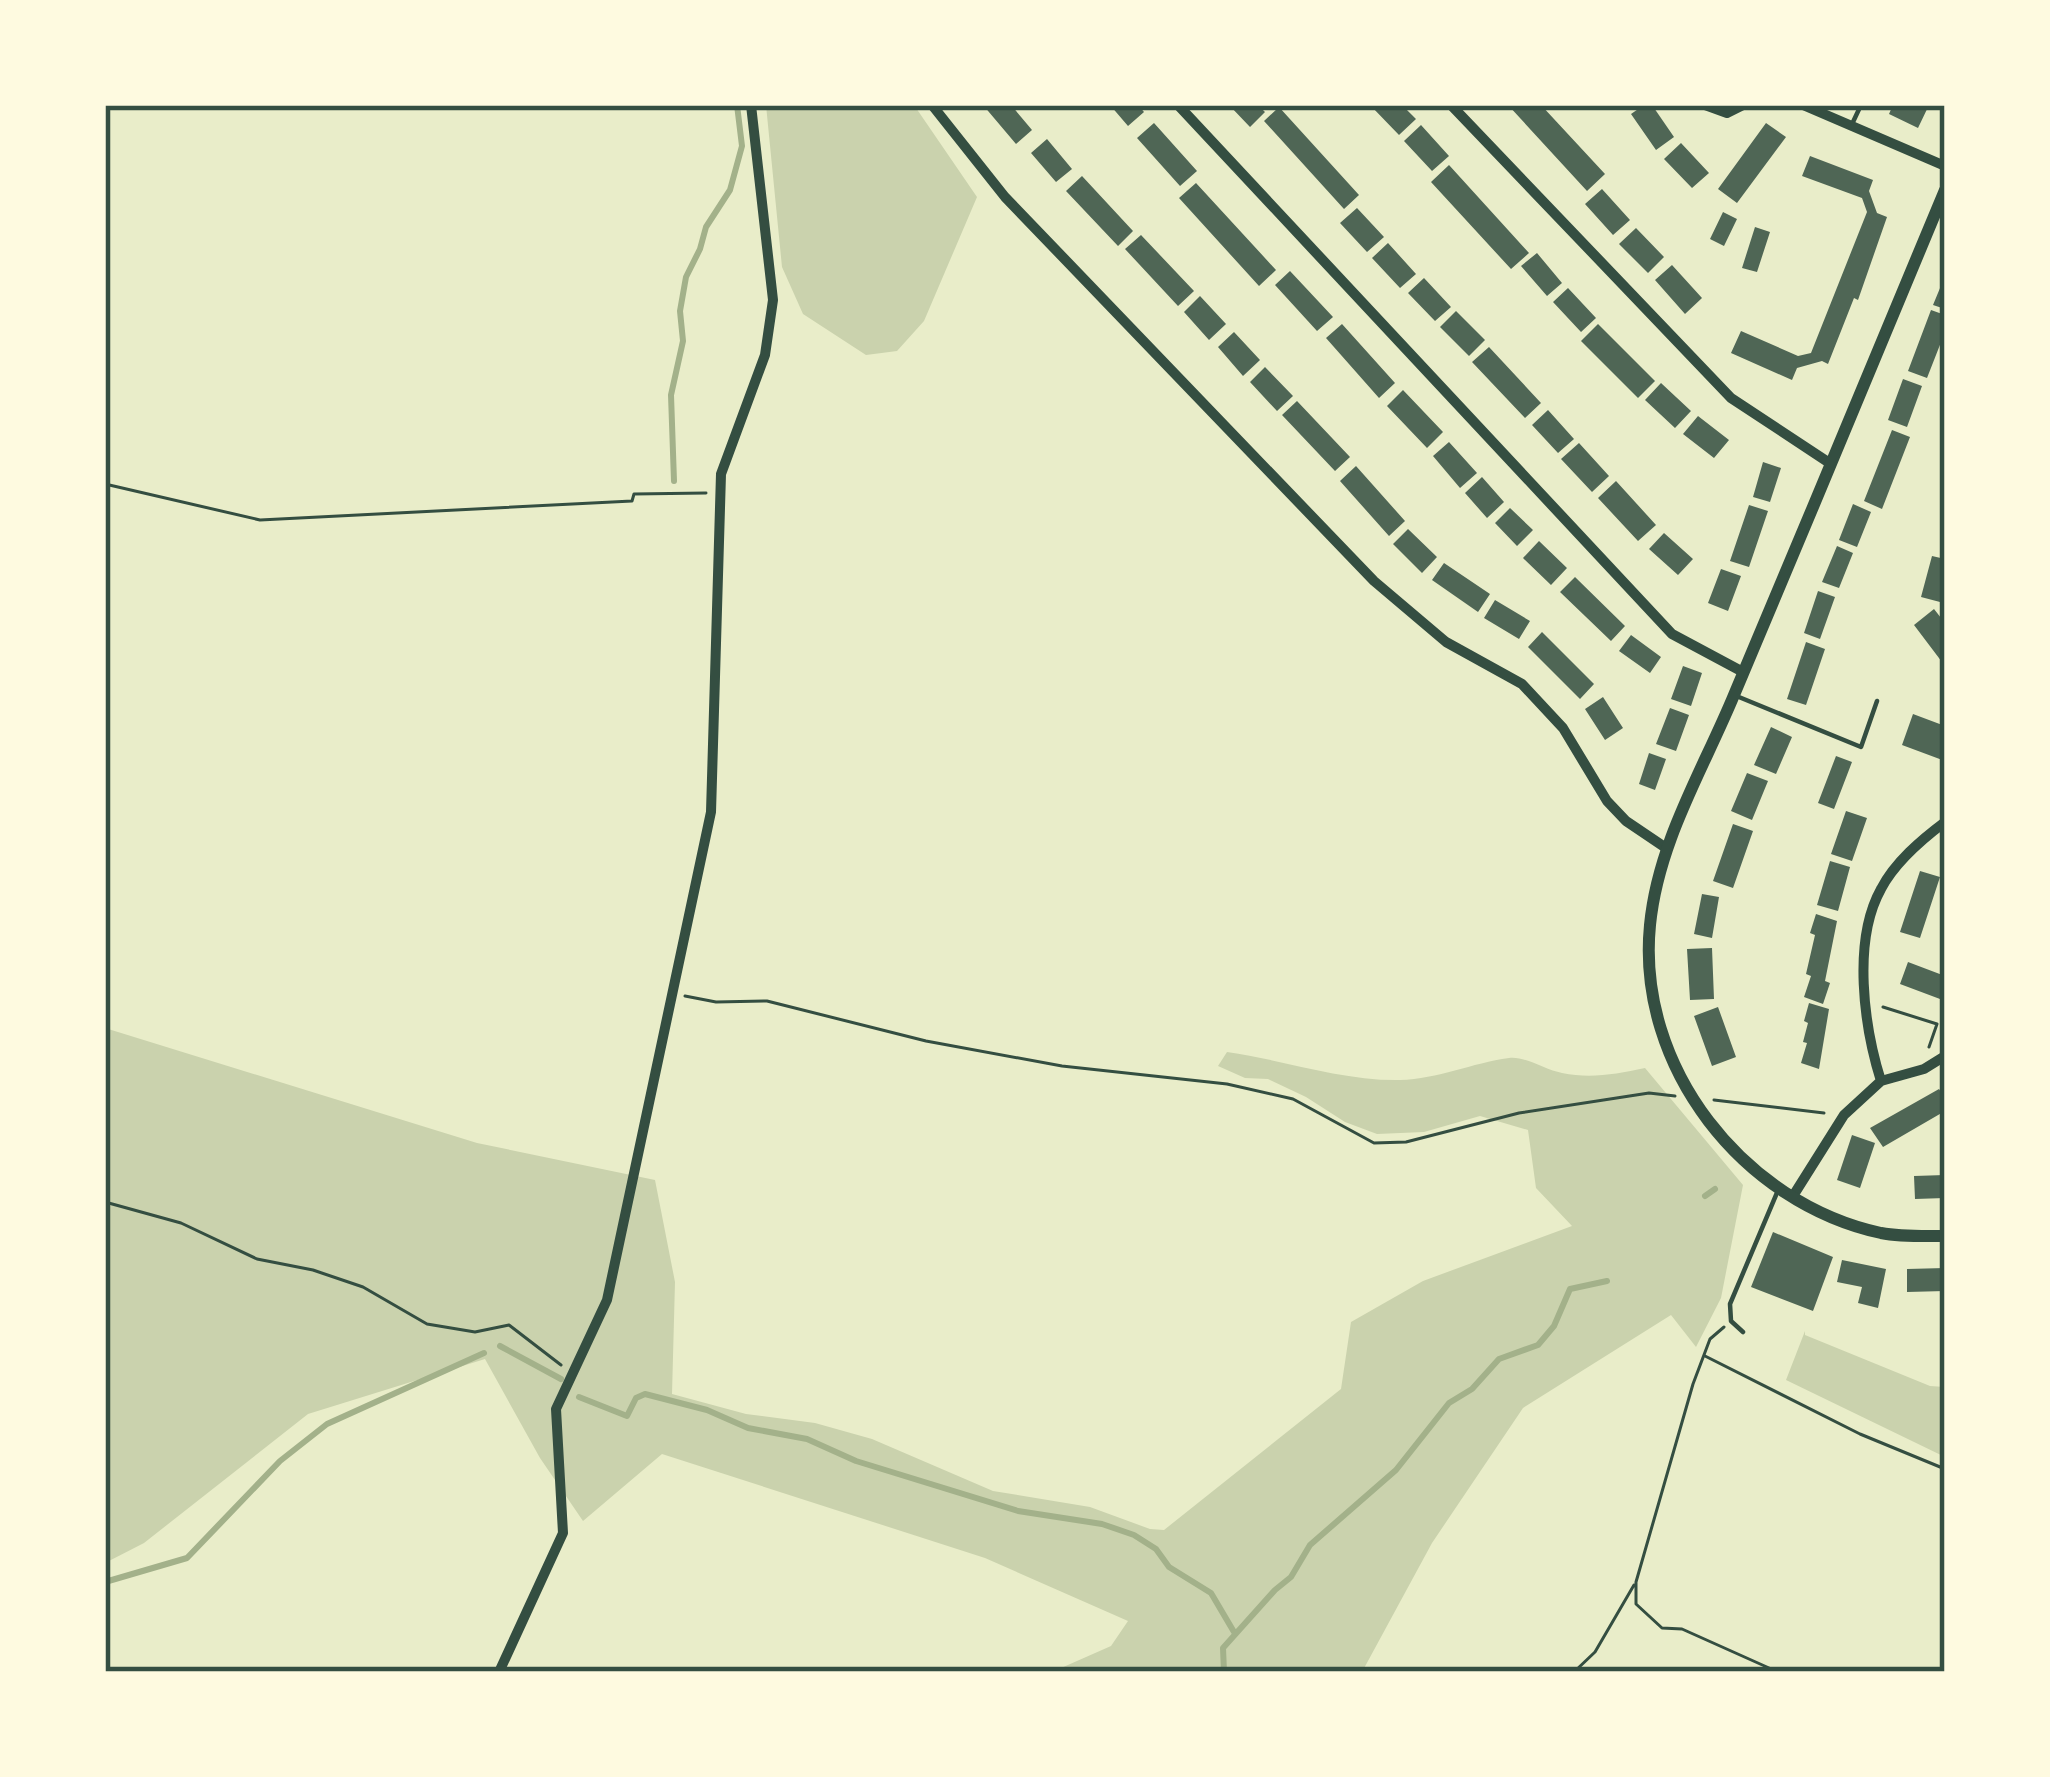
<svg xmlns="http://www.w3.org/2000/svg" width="2050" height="1777" viewBox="0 0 2050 1777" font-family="'Roboto Serif',serif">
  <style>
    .green { fill: #cad2ad }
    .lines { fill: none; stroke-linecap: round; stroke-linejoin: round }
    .stream { stroke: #a3b18a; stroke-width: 6 }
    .building { fill: #4f6655 }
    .path { stroke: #344e41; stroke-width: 3 }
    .service { stroke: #344e41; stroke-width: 4.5 }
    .minor { stroke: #344e41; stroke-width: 10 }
    .tertiary { stroke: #344e41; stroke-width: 12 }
    .neatline { fill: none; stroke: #344e41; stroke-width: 4.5 }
  </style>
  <rect width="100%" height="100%" fill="#e9edc9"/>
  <path class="green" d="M 766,105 L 914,105 L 977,197 L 924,321 L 897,351 L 866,355 L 803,314 L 782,267 Z
    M 105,1028 L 477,1143 L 655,1180 L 675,1282 L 672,1394 L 746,1414 L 815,1423 L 872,1439 L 993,1491 L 1090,1507 L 1150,1529 L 1164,1530 L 1341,1389 L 1351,1322 L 1423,1281 L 1572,1226 L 1536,1188 L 1528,1130 L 1480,1116 L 1424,1132 L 1377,1134 L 1345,1122 L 1306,1097 L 1268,1079 L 1245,1078 L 1218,1066 L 1227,1052 C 1284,1060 1342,1081 1400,1080 C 1438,1079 1472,1063 1509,1058 C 1526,1056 1545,1070 1562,1073 C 1591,1079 1616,1074 1645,1068 L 1743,1185 L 1721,1298 L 1696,1347 L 1671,1315 L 1523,1408 L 1432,1543 L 1362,1672 L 1052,1672 L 1111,1646 L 1128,1621 L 985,1558 L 662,1454 L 583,1521 L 540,1458 L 485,1359 L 308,1414 L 144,1543 L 105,1563 Z
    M 1805,1331 L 1805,1335 L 1930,1386 L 1945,1387 L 1945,1457 L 1786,1380 Z"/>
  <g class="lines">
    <path class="stream" d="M 674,481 L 671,395 L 683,341 L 680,311 L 686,277 L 700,249 L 706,227 L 730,190 L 742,146 L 737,105
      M 1705,1196 L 1715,1189
      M 500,1346 L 561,1379
      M 579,1397 L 627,1416 L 636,1398 L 645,1394 L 707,1410 L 748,1428 L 807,1439 L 856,1461 L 1018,1511 L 1102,1524 L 1134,1535 L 1156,1549 L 1169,1567 L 1211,1593 L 1234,1632
      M 105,1582 L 187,1558 L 280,1461 L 327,1424 L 484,1353
      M 1224,1672 L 1223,1648 L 1275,1590 L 1291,1577 L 1310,1545 L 1396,1470 L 1449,1403 L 1472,1389 L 1499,1359 L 1538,1345 L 1554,1326 L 1570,1289 L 1607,1281"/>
  </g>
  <path class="building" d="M 983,105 L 1011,105 L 1032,130 L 1016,144 Z
    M 1110,105 L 1138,105 L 1144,112 L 1128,126 Z
    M 1229,105 L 1258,105 L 1265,112 L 1250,127 Z
    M 1370,105 L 1402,105 L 1416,119 L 1399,135 Z
    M 1508,105 L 1541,105 L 1605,174 L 1587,191 Z
    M 1644,105 L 1652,105 L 1674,137 L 1656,150 L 1631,114 Z
    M 1893,105 L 1929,105 L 1918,128 L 1889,114 Z
    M 1279,107 L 1359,195 L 1344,209 L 1264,121 Z
    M 1154,123 L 1197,171 L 1180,186 L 1137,138 Z
    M 1766,123 L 1786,137 L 1737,203 L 1718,189 Z
    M 1421,125 L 1449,156 L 1432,171 L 1404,141 Z
    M 1047,139 L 1072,169 L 1056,182 L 1031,153 Z
    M 1681,143 L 1709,173 L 1692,188 L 1664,159 Z
    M 1810,156 L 1873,180 L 1869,191 L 1877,213 L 1887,217 L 1858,300 L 1854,298 L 1828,364 L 1822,361 L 1797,368 L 1792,380 L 1731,353 L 1741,331 L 1798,356 L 1811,353 L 1867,212 L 1862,198 L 1802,176 Z
    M 1449,165 L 1529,253 L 1511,269 L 1431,182 Z
    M 1082,176 L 1133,231 L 1118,246 L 1066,191 Z
    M 1196,183 L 1276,270 L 1259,286 L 1179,198 Z
    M 1602,189 L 1630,220 L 1613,235 L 1585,204 Z
    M 1357,208 L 1384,237 L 1367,252 L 1340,223 Z
    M 1723,212 L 1737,219 L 1724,246 L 1710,239 Z
    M 1755,227 L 1770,232 L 1757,272 L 1742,268 Z
    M 1636,228 L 1664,257 L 1648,273 L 1619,244 Z
    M 1141,235 L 1194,291 L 1178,306 L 1125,249 Z
    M 1388,243 L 1416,274 L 1400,288 L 1372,258 Z
    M 1537,253 L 1562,283 L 1547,296 L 1521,266 Z
    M 1672,265 L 1702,298 L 1685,314 L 1655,280 Z
    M 1290,271 L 1333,317 L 1317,331 L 1275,285 Z
    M 1945,276 L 1945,309 L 1933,305 Z
    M 1424,278 L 1451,307 L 1435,321 L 1408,293 Z
    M 1568,288 L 1596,318 L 1581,332 L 1553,302 Z
    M 1200,296 L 1226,324 L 1209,340 L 1184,312 Z
    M 1931,310 L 1945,315 L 1945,332 L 1927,378 L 1908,371 Z
    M 1456,311 L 1485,340 L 1469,356 L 1440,327 Z
    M 1342,324 L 1395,383 L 1379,398 L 1326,338 Z
    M 1598,324 L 1655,381 L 1638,398 L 1581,341 Z
    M 1234,332 L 1260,360 L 1243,376 L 1218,347 Z
    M 1489,347 L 1541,403 L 1525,418 L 1472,362 Z
    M 1265,367 L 1293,396 L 1277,411 L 1250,382 Z
    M 1903,379 L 1922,386 L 1907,427 L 1888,420 Z
    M 1661,383 L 1691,411 L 1675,428 L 1645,400 Z
    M 1403,390 L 1443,432 L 1427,448 L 1387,406 Z
    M 1297,401 L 1350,457 L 1335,471 L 1282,415 Z
    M 1548,410 L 1574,439 L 1558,453 L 1532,425 Z
    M 1698,416 L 1729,440 L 1714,458 L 1683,434 Z
    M 1892,430 L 1910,437 L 1882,509 L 1864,501 Z
    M 1449,442 L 1477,473 L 1460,488 L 1433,456 Z
    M 1579,443 L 1609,476 L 1592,492 L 1561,459 Z
    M 1763,462 L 1781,468 L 1770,502 L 1753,497 Z
    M 1356,466 L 1405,521 L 1389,536 L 1340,481 Z
    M 1482,477 L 1504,502 L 1487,518 L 1465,493 Z
    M 1616,481 L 1656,525 L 1638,541 L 1598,498 Z
    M 1853,504 L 1871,512 L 1857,547 L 1839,540 Z
    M 1749,505 L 1768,511 L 1749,567 L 1730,561 Z
    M 1510,508 L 1533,530 L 1517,546 L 1495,523 Z
    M 1408,529 L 1437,557 L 1422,573 L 1393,544 Z
    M 1664,533 L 1693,559 L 1678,575 L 1649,549 Z
    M 1539,541 L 1567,568 L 1551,585 L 1523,558 Z
    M 1837,546 L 1853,553 L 1839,588 L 1822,582 Z
    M 1932,556 L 1945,559 L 1940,602 L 1921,597 Z
    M 1444,563 L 1490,594 L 1478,612 L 1432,580 Z
    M 1721,569 L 1741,576 L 1728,611 L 1708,603 Z
    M 1575,577 L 1625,626 L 1611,641 L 1560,592 Z
    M 1818,591 L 1835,597 L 1820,639 L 1804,633 Z
    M 1495,600 L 1530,621 L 1519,639 L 1484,618 Z
    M 1934,609 L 1945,623 L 1945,666 L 1914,625 Z
    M 1542,632 L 1594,684 L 1580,699 L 1528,647 Z
    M 1631,635 L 1661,657 L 1650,673 L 1619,651 Z
    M 1806,642 L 1825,649 L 1806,705 L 1787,699 Z
    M 1683,666 L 1702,673 L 1691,706 L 1671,699 Z
    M 1603,697 L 1623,728 L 1605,740 L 1585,709 Z
    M 1670,708 L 1689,715 L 1676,751 L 1656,744 Z
    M 1913,714 L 1945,726 L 1945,761 L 1902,745 Z
    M 1771,727 L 1792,737 L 1776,774 L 1754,765 Z
    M 1649,753 L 1666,759 L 1655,790 L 1639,784 Z
    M 1836,756 L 1852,762 L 1834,809 L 1818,803 Z
    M 1747,773 L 1768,781 L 1752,820 L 1731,811 Z
    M 1846,811 L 1867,818 L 1852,861 L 1831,854 Z
    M 1733,824 L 1753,831 L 1733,888 L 1713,881 Z
    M 1830,861 L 1850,867 L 1838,911 L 1817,905 Z
    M 1920,871 L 1940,877 L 1920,938 L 1900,932 Z
    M 1702,894 L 1719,897 L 1712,938 L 1694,934 Z
    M 1816,914 L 1837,921 L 1825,981 L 1830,983 L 1823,1004 L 1804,997 L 1811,976 L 1806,974 L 1815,935 L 1810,933 Z
    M 1712,948 L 1714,999 L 1690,1000 L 1687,949 Z
    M 1908,962 L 1945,976 L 1940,999 L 1900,984 Z
    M 1809,1003 L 1829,1009 L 1819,1069 L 1801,1063 L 1807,1043 L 1803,1042 L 1808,1023 L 1804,1021 Z
    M 1718,1007 L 1736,1057 L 1712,1066 L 1694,1016 Z
    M 1939,1089 L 1945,1098 L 1945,1111 L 1883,1147 L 1870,1128 Z
    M 1852,1135 L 1875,1143 L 1860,1188 L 1837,1180 Z
    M 1945,1175 L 1945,1198 L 1915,1199 L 1914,1176 Z
    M 1773,1232 L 1833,1257 L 1813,1311 L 1751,1287 Z
    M 1842,1260 L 1886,1269 L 1878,1308 L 1858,1303 L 1862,1287 L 1837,1282 Z
    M 1945,1268 L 1945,1291 L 1907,1292 L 1907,1269 Z"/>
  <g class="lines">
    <path class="path" d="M 105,484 L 260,520 L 632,501 L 634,494 L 706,493
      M 685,996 L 716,1002 L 767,1001 L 926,1041 L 1062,1066 L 1227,1084 L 1293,1099 L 1374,1143 L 1406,1142 L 1519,1113 L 1649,1093 L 1675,1096
      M 1883,1007 L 1937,1024 L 1929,1047
      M 1714,1100 L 1824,1113
      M 105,1202 L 181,1223 L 257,1259 L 313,1270 L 363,1287 L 427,1324 L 475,1332 L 509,1325 L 561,1365
      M 1724,1327 L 1710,1339 L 1693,1384 L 1636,1582 L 1636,1604 L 1662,1628 L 1682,1629 L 1778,1672
      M 1705,1356 L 1860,1434 L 1945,1469
      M 1574,1672 L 1595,1652 L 1634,1585"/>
    <path class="service" d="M 1853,122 L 1861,105
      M 1734,695 L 1861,747 L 1877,701
      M 1743,1332 L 1731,1321 L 1730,1304 L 1779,1188"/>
    <path class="minor" d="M 932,105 L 1005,197 L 1374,581 L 1446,642 L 1522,684 L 1563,728 L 1607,801 L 1626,821 L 1666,848
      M 1178,105 L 1672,634 L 1743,672
      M 1451,105 L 1731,398 L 1831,464
      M 1705,105 L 1727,113 L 1743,105
      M 1803,105 L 1945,166
      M 1881,1081 L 1924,1069 L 1945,1056
      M 1793,1196 L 1844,1115 L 1881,1081 C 1864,1027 1852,941 1881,889 C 1895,862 1921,840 1945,822
      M 499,1672 L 563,1533 L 556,1409 L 607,1300 L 711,812 L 721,474 L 765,355 L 773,300 L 751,105"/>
    <path class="tertiary" d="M 1945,190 C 1875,358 1805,527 1734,695 C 1703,770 1658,842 1650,925 C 1636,1067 1743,1203 1881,1233 C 1902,1237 1924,1236 1945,1236"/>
  </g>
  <rect width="2050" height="1777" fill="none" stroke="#fefae0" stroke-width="216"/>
  <rect x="108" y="108" width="1834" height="1561" class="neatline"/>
</svg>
